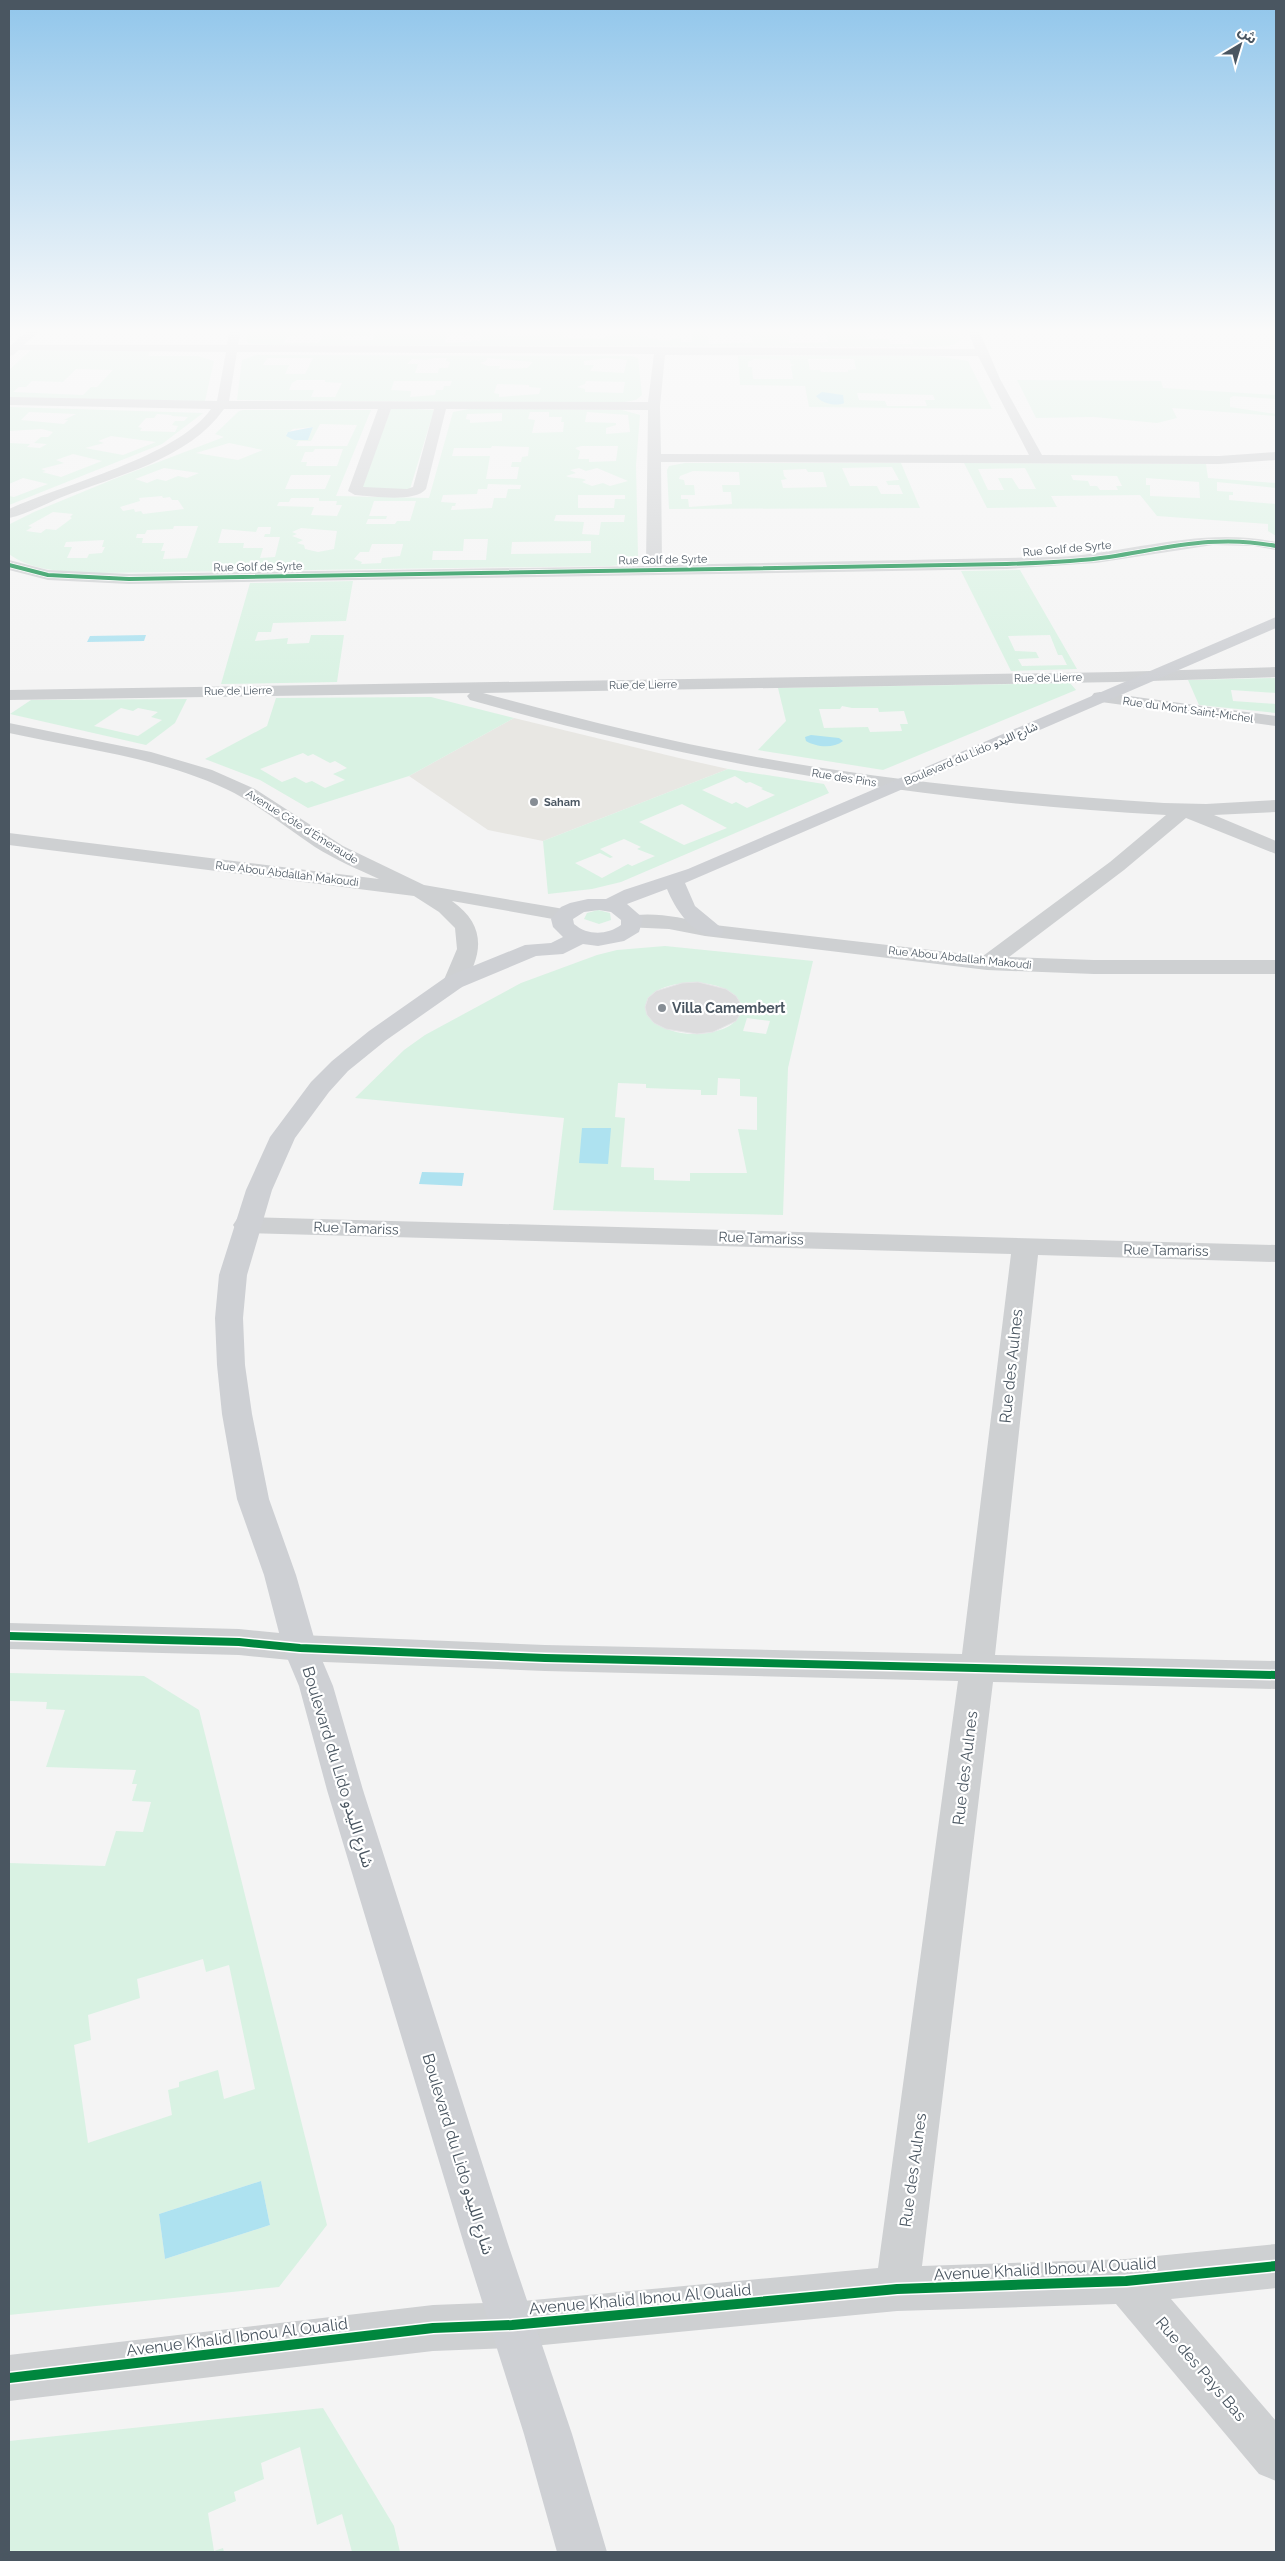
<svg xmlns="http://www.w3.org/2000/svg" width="1285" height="2561" viewBox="0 0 1285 2561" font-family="Raleway,'Noto Sans Arabic',sans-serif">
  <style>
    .commercial { fill: #e8e7e3 }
    .green { fill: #d9f2e3; fill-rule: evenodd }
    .water { fill: #aee2f0 }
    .building { fill: #ddddde; stroke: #e5e6e7 }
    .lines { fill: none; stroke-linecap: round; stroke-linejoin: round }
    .minor { fill: #ced0d2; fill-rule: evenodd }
    .secondary { fill: #ced0d4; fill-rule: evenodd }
    .cycleway-far2-casing { stroke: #fff; stroke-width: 5.5 }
    .cycleway-far1-casing { stroke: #fff; stroke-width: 11 }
    .cycleway-casing { stroke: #fff; stroke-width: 13 }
    .cycleway-far2 { stroke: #00873e; stroke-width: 4 }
    .cycleway-far1 { stroke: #00873e; stroke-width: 8 }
    .cycleway { stroke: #00873e; stroke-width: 10 }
    .poi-dot { fill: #868d94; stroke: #fff; stroke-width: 2 }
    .labels { text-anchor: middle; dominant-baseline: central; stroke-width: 4.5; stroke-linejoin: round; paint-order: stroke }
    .far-street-label { font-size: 11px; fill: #4a5661; stroke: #fff }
    .far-poi-label { font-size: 11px; font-weight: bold; fill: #4a5661; stroke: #fff; text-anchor: start }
    .poi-label { font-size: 14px; font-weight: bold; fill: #4a5661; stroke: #fff; text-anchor: start }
    .street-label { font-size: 14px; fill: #4a5661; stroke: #fff }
    .near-street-label { font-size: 16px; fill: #4a5661; stroke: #fff }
  </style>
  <rect width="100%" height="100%" fill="#f4f4f4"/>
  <path class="commercial" d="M 514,718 L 679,758 L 728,769 L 543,841 L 488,830 L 409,776 Z"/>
  <path class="green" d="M 248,330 L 371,330 L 369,336 L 342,336 L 342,340 L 373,340 L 375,330 L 402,333 L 473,330 L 472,336 L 447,333 L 445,343 L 480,341 L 482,330 L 504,330 L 507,332 L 506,336 L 540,335 L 542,330 L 570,330 L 568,332 L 571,333 L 560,337 L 600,339 L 627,330 L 651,330 L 654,331 L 641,336 L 661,340 L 658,341 C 666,343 673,338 681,338 L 681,342 L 692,342 L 692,330 L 919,330 L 957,332 L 961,340 L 953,345 L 933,347 L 269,345 L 248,343 L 246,341 ZM 324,332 L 319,343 L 284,343 L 287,336 L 297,336 L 299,333 ZM 708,332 L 740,333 L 740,336 L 751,336 L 753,343 L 709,344 L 708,336 L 703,334 ZM 821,332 L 827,334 L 828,342 L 789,343 L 790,333 ZM 867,333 L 909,333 L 913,344 L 890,344 L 889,339 L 868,339 Z
    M 31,350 L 150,351 L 148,356 L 198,356 L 214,361 L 205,401 L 9,398 L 9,370 ZM 76,369 L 113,370 L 97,387 L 91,387 L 83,395 L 13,392 L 19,387 L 26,387 L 32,381 L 63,382 Z
    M 257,355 L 631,356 L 638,358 L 642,395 L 636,400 L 619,403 L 237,400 L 242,360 ZM 267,358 L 313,358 L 305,374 L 285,374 L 289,365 L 263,365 ZM 435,358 L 447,358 L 446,361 L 450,362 L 448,368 L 439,368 L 438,373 L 415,373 L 418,364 L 407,364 L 412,359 L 426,360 ZM 487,358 L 533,362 L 527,368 L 499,369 L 500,366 L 488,366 L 480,363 L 486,361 ZM 607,358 L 627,360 L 624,373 L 590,371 L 594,365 L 584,365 L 584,361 ZM 297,380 L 325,380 L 325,382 L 342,383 L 335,397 L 311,397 L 314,390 L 289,390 L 292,383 ZM 394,381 L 452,381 L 450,386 L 444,386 L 443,390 L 436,390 L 435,395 L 410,397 L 411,391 L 391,390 ZM 586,381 L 625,382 L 623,393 L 585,392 L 585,389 L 577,387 L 585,384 ZM 497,384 L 529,385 L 529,387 L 541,388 L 539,394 L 499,397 L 499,394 L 494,393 Z
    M 738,356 L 937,356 L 968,361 L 992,409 L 809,407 L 805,386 L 740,385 ZM 754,359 L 790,360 L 791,364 L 795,365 L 791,366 L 793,379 L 753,379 L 752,367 L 748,367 L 748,362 ZM 808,359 L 854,359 L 856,369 L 848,370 L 848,372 L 821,372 L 820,370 L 810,370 ZM 857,393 L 933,395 L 935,400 L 925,400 L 927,406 L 887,406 L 885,401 L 859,400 Z
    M 1017,380 L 1161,381 L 1163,388 L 1276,395 L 1276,399 L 1233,396 L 1230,398 L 1230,407 L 1276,414 L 1276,416 L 1172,408 L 1177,418 L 1157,423 L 1094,417 L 1036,418 Z
    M 9,407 L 203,413 L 162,444 L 9,505 L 9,496 L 14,497 L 48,484 L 23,478 L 9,484 L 9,443 L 30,444 L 27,447 L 40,448 L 47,444 L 34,443 L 41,437 L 48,437 L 53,432 L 42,429 L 9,431 ZM 29,412 L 76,414 L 64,420 L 68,420 L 64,424 L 21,420 ZM 157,414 L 172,415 L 171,416 L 188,417 L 184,421 L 175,421 L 172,425 L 178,426 L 175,432 L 140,431 L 142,428 L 138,427 L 146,418 L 154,418 ZM 111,436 L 156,442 L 123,455 L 85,448 L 104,443 L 98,441 ZM 73,454 L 102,461 L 61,477 L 42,472 L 46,471 L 41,469 L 64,463 L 56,460 Z
    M 394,408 L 434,410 L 410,489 L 360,489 L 391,409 Z
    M 474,408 L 622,410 L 640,415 L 636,465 L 638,556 C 631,564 621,565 611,566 L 93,573 C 65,572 32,571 9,554 L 10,524 L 34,512 L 114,479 L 224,437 L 215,434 L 239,411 L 243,410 L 371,410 L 336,496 L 429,498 L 453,412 ZM 530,412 L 549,412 L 549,417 L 562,417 L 561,422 L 564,422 L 563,432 L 532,433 L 535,420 L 528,419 ZM 587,412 L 628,415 L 630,432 L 606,434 L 606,428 L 616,425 L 616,423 L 585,422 ZM 467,414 L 502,413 L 502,421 L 470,423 L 470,420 L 466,419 ZM 320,424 L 357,425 L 347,446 L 296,446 L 299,441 L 311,441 ZM 313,427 L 308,440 L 294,440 L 286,434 L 293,429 ZM 229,443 L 263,450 L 238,460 L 196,453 ZM 492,446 L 529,447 L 528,456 L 522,457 L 521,462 L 512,462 L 511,467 L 519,467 L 517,479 L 486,479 L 490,456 L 452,456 L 454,448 L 491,448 ZM 581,446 L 618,446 L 616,461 L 589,462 L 589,459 L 578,459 L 580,451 L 575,448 ZM 315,449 L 343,449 L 337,466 L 306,466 L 307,462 L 301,462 L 305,452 L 313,452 ZM 164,468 L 199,473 L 187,478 L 178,476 L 166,481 L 157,479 L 147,483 L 135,479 ZM 579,468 L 586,471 L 597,468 L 628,481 L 610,486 L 603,483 L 592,486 L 582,482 L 586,480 C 579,477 573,479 566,476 L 576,473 L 570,470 ZM 291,475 L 331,475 L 325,489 L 285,489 ZM 488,484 L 521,485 L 520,489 L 508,489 L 506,498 L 494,498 L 492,508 L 451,510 L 452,506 L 455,506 L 456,503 L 441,502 L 443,495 L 477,494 L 478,489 L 487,489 ZM 578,495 L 625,495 L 625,499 L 615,499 L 614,508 L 578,508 ZM 162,496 L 163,498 L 170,497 L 172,500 L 178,500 L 184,509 L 143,514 L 141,511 L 135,512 L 134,509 L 123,511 L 120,507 L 140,501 L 139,498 ZM 291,498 L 319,498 L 319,501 L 337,501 L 336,505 L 342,505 L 337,516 L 311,515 L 314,507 L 277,506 L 279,502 L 289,502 ZM 374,501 L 416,501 L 410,521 L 397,521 L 395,524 L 366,524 L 368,519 L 386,519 L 387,516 L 369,516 ZM 53,512 L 73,514 L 70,517 L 72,518 L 56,530 L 46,529 L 41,533 L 26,531 L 32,527 L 28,526 ZM 556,515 L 625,515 L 625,516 L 624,522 L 601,522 L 599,535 L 582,534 L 584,522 L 554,521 ZM 174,526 L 198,526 L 187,558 L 163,559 L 165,551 L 161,551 L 164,543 L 142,543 L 143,538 L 136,538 L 137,534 L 145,534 L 147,530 L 173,529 ZM 258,527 L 271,527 L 270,534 L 265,534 L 264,537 L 280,537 L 275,557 L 260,558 L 263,548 L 243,548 L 244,543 L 218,543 L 222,529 L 256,532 ZM 301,528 L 337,531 L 334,549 L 318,552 L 305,549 L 304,545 L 297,543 L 303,540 L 292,536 L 297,534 L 292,532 ZM 464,539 L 488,539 L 486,560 L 432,560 L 433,551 L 463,551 ZM 104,540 L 102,547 L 105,547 L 102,553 L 89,554 L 87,558 L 67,558 L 72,547 L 64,547 L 66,542 ZM 591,541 L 591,553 L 511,554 L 512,542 ZM 372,544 L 403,544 L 403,545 L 400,556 L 382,558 L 381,563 L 361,564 L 362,562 L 354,559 L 360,552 L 369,552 Z
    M 685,463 L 901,463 L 920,508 L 669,509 L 667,470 L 669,466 ZM 892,467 L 899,480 L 886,481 L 888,485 L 899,485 L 903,494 L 881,494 L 877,486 L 850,486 L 842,468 ZM 806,469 L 808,472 L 823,472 L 827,487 L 783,488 L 781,480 L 787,479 L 784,476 L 783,470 ZM 693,471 L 739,472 L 740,485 L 722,485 L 723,492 L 731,492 L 732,504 L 689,507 L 688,499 L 681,499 L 681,495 L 695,495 L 694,485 L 685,485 L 684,480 L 679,479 L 680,476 Z
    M 964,463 L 1206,464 L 1208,478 L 1276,483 L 1276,488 L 1217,482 L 1217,491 L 1233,492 L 1233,495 L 1229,495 L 1229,500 L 1276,504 L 1276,536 L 1268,531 L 1268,524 L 1157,516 L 1140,495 L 1051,496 L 1057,507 L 987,508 ZM 1025,468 L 1036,489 L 1019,489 L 1012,478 L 998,478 L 1004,490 L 988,490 L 978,469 ZM 1071,475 L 1117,476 L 1122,486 L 1116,486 L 1118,490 L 1100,490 L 1097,486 L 1090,486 L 1088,481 L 1073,480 ZM 1146,478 L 1199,482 L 1200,498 L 1150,496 L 1150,485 L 1146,485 Z
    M 1020,570 L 1077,669 L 1011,671 L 961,571 ZM 1050,635 L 1058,655 L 1062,655 L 1067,665 L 1022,666 L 1018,659 L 1039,658 L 1036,652 L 1015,651 L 1008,636 Z
    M 353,581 L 346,621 L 273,623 L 271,632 L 258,632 L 255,641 L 288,638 L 287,644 L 309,643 L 311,635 L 344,635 L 337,682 L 221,684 L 250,583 Z
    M 1276,678 L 1276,693 L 1231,690 L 1233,701 L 1276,704 L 1276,713 L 1199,705 L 1188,680 Z
    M 1070,683 L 1076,690 L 883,770 L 758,750 L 786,721 L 778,688 ZM 842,706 L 852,708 L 878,708 L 879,712 L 904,711 L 908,724 L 900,724 L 902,731 L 870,732 L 868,727 L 824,728 L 819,709 L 840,709 Z
    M 431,697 L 514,718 L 409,776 L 308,808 L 260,780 L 205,759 L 267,726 L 276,698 ZM 303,753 L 308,756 L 313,754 L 330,763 L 335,761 L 347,768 L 333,774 L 345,780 L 325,788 L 312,781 L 306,783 L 295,777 L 282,782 L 260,769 Z
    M 187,699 L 175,723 L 146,745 L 10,714 L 31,700 ZM 121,708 L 133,711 L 138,708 L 158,712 L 151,717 L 162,720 L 138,736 L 94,726 Z
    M 728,769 L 824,784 L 829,793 L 621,882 L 592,889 L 548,894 L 543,841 ZM 735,776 L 746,783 L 750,782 L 763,788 L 761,789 L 775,795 L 747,808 L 736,802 L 732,804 L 702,790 ZM 682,804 L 727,828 L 684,845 L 639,822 ZM 624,839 L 641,847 L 637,849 L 655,856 L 632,866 L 628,864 L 602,878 L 575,863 L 600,853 L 610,858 L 613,857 L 600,849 Z
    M 598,910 L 610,913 L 611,920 L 599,924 L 584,919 L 587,913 Z
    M 665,946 L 813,961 L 788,1068 L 783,1215 L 553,1210 L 564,1118 L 355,1098 L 404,1050 L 425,1035 L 521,983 L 597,955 L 617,950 ZM 698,982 C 708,984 718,985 727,990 C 747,1001 744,1021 723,1029 C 656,1053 603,985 698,982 ZM 747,1018 L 770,1021 L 766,1034 L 743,1031 ZM 718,1078 L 740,1079 L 740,1096 L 757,1097 L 757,1130 L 738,1129 L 747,1173 L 690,1173 L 690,1181 L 654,1180 L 654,1168 L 621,1167 L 625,1118 L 615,1117 L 618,1083 L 646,1084 L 646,1088 L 701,1090 L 701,1095 L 717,1095 Z
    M 9,1673 L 144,1676 L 199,1710 L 327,2225 L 279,2287 L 9,2315 L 9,1863 L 105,1866 L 116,1831 L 143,1832 L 151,1802 L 132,1801 L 137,1784 L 132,1784 L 136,1770 L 46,1767 L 65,1710 L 46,1709 L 47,1702 L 9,1701 ZM 203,1959 L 206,1972 L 229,1965 L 255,2089 L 224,2099 L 218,2070 L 179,2082 L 179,2087 L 168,2090 L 172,2115 L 88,2143 L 74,2045 L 91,2040 L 88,2015 L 140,1998 L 137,1979 ZM 261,2181 L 270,2225 L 165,2259 L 159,2214 Z
    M 323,2408 L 394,2526 L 400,2552 L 352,2552 L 342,2514 L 317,2525 L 300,2447 L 261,2463 L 264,2479 L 234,2492 L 236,2501 L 208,2513 L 214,2551 L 223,2548 L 224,2552 L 9,2552 L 9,2441 Z"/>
  <path class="water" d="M 822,392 L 843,395 L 844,403 C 836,407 821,403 816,396 Z
    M 313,427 L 308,440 L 294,440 L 286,436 L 288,432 Z
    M 146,635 L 144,641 L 87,642 L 90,636 Z
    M 811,735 L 839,738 L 843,741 C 833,749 816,747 806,741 L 805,737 Z
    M 582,1128 L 611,1128 L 608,1164 L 579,1163 Z
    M 422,1172 L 464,1173 L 462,1186 L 419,1184 Z
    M 261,2181 L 270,2225 L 165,2259 L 159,2214 Z"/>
  <path class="building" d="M 698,982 L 726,989 L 736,996 L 741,1004 L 741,1013 L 736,1021 L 713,1032 L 697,1034 L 666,1029 L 654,1023 L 647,1015 L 645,1007 L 648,998 L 656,991 L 682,983 Z"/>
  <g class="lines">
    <path class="minor" d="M 229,330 L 241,330 L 238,345 L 975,349 L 968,330 L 979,330 L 1000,379 L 1042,455 L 1219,456 L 1276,452 L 1276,460 L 1219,464 L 661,462 L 662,565 L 1058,557 C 1131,553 1202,526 1276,542 L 1276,550 L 1254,546 L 1213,545 L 1096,563 L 1006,569 L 129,584 L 48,580 L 9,570 L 9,560 L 48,570 L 129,574 L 646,566 L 648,410 L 446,409 L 426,489 C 415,503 372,496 355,495 L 348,491 L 378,409 L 224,409 C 189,459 116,476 62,497 C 45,504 27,514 9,518 L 9,509 C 64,484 177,457 211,409 L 9,405 L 9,397 L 217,401 L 226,352 L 16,350 L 10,347 L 12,345 L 227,345 ZM 237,352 L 654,354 L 648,402 L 229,401 ZM 665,355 L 978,356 L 1029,455 L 661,454 L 660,406 ZM 391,409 L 434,409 L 413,487 L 407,489 L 363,487 Z
      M 1276,667 L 1276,677 L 1117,682 L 483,693 C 572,717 661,740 751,756 C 887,781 1026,794 1164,803 L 1206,804 L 1276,800 L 1276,812 L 1214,815 L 1276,841 L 1276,854 L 1186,818 L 1124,870 L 1009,957 L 1094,960 L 1276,960 L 1276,974 L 1094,974 L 987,970 L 705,936 L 669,929 L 624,927 L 621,922 L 624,917 C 650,911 681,917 706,924 L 983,956 L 1110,862 L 1166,815 C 927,802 700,765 470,700 L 467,696 L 470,693 L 9,700 L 9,690 L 1117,672 Z
      M 1100,692 L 1276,716 L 1276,726 L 1094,701 L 1091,697 L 1094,693 Z
      M 9,723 L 151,752 L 212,770 L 255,789 L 343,846 L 424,885 L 564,909 L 572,910 L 575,915 L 572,920 L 564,921 L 452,901 C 486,925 484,954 462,987 L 454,989 L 446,987 L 443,982 L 457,949 L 455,928 L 439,912 L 414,896 L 9,845 L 9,833 L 379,879 C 357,869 336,860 315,847 C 285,827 258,804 226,789 C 158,757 81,749 9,733 Z
      M 246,1217 L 1276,1245 L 1276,1262 L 1038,1255 L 995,1655 L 1276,1661 L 1276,1689 L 993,1682 L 922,2266 L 1126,2259 L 1276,2244 L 1276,2288 L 1171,2299 L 1276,2421 L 1276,2481 L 1259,2474 L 1116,2304 L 897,2311 L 512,2348 L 433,2351 L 9,2401 L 9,2355 L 433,2305 L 512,2302 L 878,2268 L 958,1681 L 545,1671 L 300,1661 L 239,1655 L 9,1649 L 9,1623 L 239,1629 L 300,1635 L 545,1645 L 962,1654 L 1011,1254 L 246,1233 L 237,1231 L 233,1225 L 237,1219 Z"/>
    <path class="secondary" d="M 28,330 L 40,330 L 13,355 L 9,356 L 9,347 Z
      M 1276,617 L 1276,628 L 685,883 L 695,906 L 724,930 L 721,935 C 695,941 675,909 667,889 L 627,904 L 643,918 L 639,932 L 624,941 L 598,946 L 583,944 L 563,954 L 536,956 L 462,987 L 385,1041 L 348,1071 L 329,1092 L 295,1138 L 272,1190 L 247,1275 L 243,1318 L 245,1365 L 252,1414 L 269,1499 L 296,1575 L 317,1648 L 333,1686 L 363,1790 L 508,2244 L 572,2434 L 607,2552 L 557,2552 L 524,2434 L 464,2244 L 327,1790 L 299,1686 L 283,1648 L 264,1575 L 237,1499 L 222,1414 L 217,1365 L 215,1318 L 219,1275 L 246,1190 L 270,1137 L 311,1082 L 332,1061 L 369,1031 L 446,977 L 525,945 L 551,943 L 563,937 L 553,927 L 551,919 L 561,907 L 570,903 L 588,899 L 606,899 L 624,890 L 688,869 ZM 599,910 L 611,912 L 621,920 L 621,925 C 607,935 588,936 574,924 L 573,919 L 584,912 Z"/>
    <g class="cycleway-far2-casing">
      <path id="cycleway-far2" d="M 9,565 L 48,575 L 129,579 L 1006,564 C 1040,563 1075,562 1109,557 C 1168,548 1216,534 1276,546"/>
    </g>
    <g class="cycleway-far1-casing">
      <path id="cycleway-far1" d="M 9,1636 L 239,1642 L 300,1648 L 545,1658 L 1276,1675"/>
    </g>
    <g class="cycleway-casing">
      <path id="cycleway" d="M 9,2378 L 433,2328 L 512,2325 L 897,2289 L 1126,2281 L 1276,2266"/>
    </g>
    <use href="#cycleway-far2" class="cycleway-far2"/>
    <use href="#cycleway-far1" class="cycleway-far1"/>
    <use href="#cycleway" class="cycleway"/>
  </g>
  <linearGradient id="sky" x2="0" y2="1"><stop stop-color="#91c6eb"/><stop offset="0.48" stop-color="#fafafa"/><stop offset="1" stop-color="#fafafa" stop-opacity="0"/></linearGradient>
  <rect width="1285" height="689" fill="url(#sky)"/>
  <g class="poi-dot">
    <circle cx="534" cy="802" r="5"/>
    <circle cx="662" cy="1008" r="5"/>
  </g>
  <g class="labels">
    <g class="far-street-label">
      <text transform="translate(1067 549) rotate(-5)">Rue Golf de Syrte</text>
      <text transform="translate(663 560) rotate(-1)">Rue Golf de Syrte</text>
      <text transform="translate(258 567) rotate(-1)">Rue Golf de Syrte</text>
      <text transform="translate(1048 678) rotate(-1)">Rue de Lierre</text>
      <text transform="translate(643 685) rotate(-1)">Rue de Lierre</text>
      <text transform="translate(238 691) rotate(-1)">Rue de Lierre</text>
      <text transform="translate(1188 710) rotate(8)">Rue du Mont Saint-Michel</text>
      <text transform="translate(971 754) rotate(-23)">Boulevard du Lido شارع الليدو</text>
      <text transform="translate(844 778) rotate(9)">Rue des Pins</text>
      <text transform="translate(302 827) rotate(32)">Avenue Côte d'Émeraude</text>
      <text transform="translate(287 874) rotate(7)">Rue Abou Abdallah Makoudi</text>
      <text transform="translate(960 958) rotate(6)">Rue Abou Abdallah Makoudi</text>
    </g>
    <g class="far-poi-label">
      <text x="544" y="802">Saham</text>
    </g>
    <g class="poi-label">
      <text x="672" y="1008">Villa Camembert</text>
    </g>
    <g class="street-label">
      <text transform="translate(356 1228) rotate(2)">Rue Tamariss</text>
      <text transform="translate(761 1238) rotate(2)">Rue Tamariss</text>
      <text transform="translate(1166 1250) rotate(1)">Rue Tamariss</text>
    </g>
    <g class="near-street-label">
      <text transform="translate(1011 1366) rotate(-84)">Rue des Aulnes</text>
      <text transform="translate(338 1767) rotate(73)">Boulevard du Lido شارع الليدو</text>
      <text transform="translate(965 1768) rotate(-83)">Rue des Aulnes</text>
      <text transform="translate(458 2154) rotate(73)">Boulevard du Lido شارع الليدو</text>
      <text transform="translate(913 2170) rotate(-82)">Rue des Aulnes</text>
      <text transform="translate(1045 2269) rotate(-3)">Avenue Khalid Ibnou Al Oualid</text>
      <text transform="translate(640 2299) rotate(-5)">Avenue Khalid Ibnou Al Oualid</text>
      <text transform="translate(237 2337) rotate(-7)">Avenue Khalid Ibnou Al Oualid</text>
      <text transform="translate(1201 2369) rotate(50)">Rue des Pays Bas</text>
    </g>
  </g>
  <rect width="1285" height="2561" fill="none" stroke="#4a5661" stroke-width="20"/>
  <g transform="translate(1240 45) rotate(38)" stroke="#ffffff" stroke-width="4" paint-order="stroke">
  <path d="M0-4L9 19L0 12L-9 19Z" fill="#4a5661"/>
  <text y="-8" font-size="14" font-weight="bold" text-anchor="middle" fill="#4a5661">ش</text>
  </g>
</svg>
